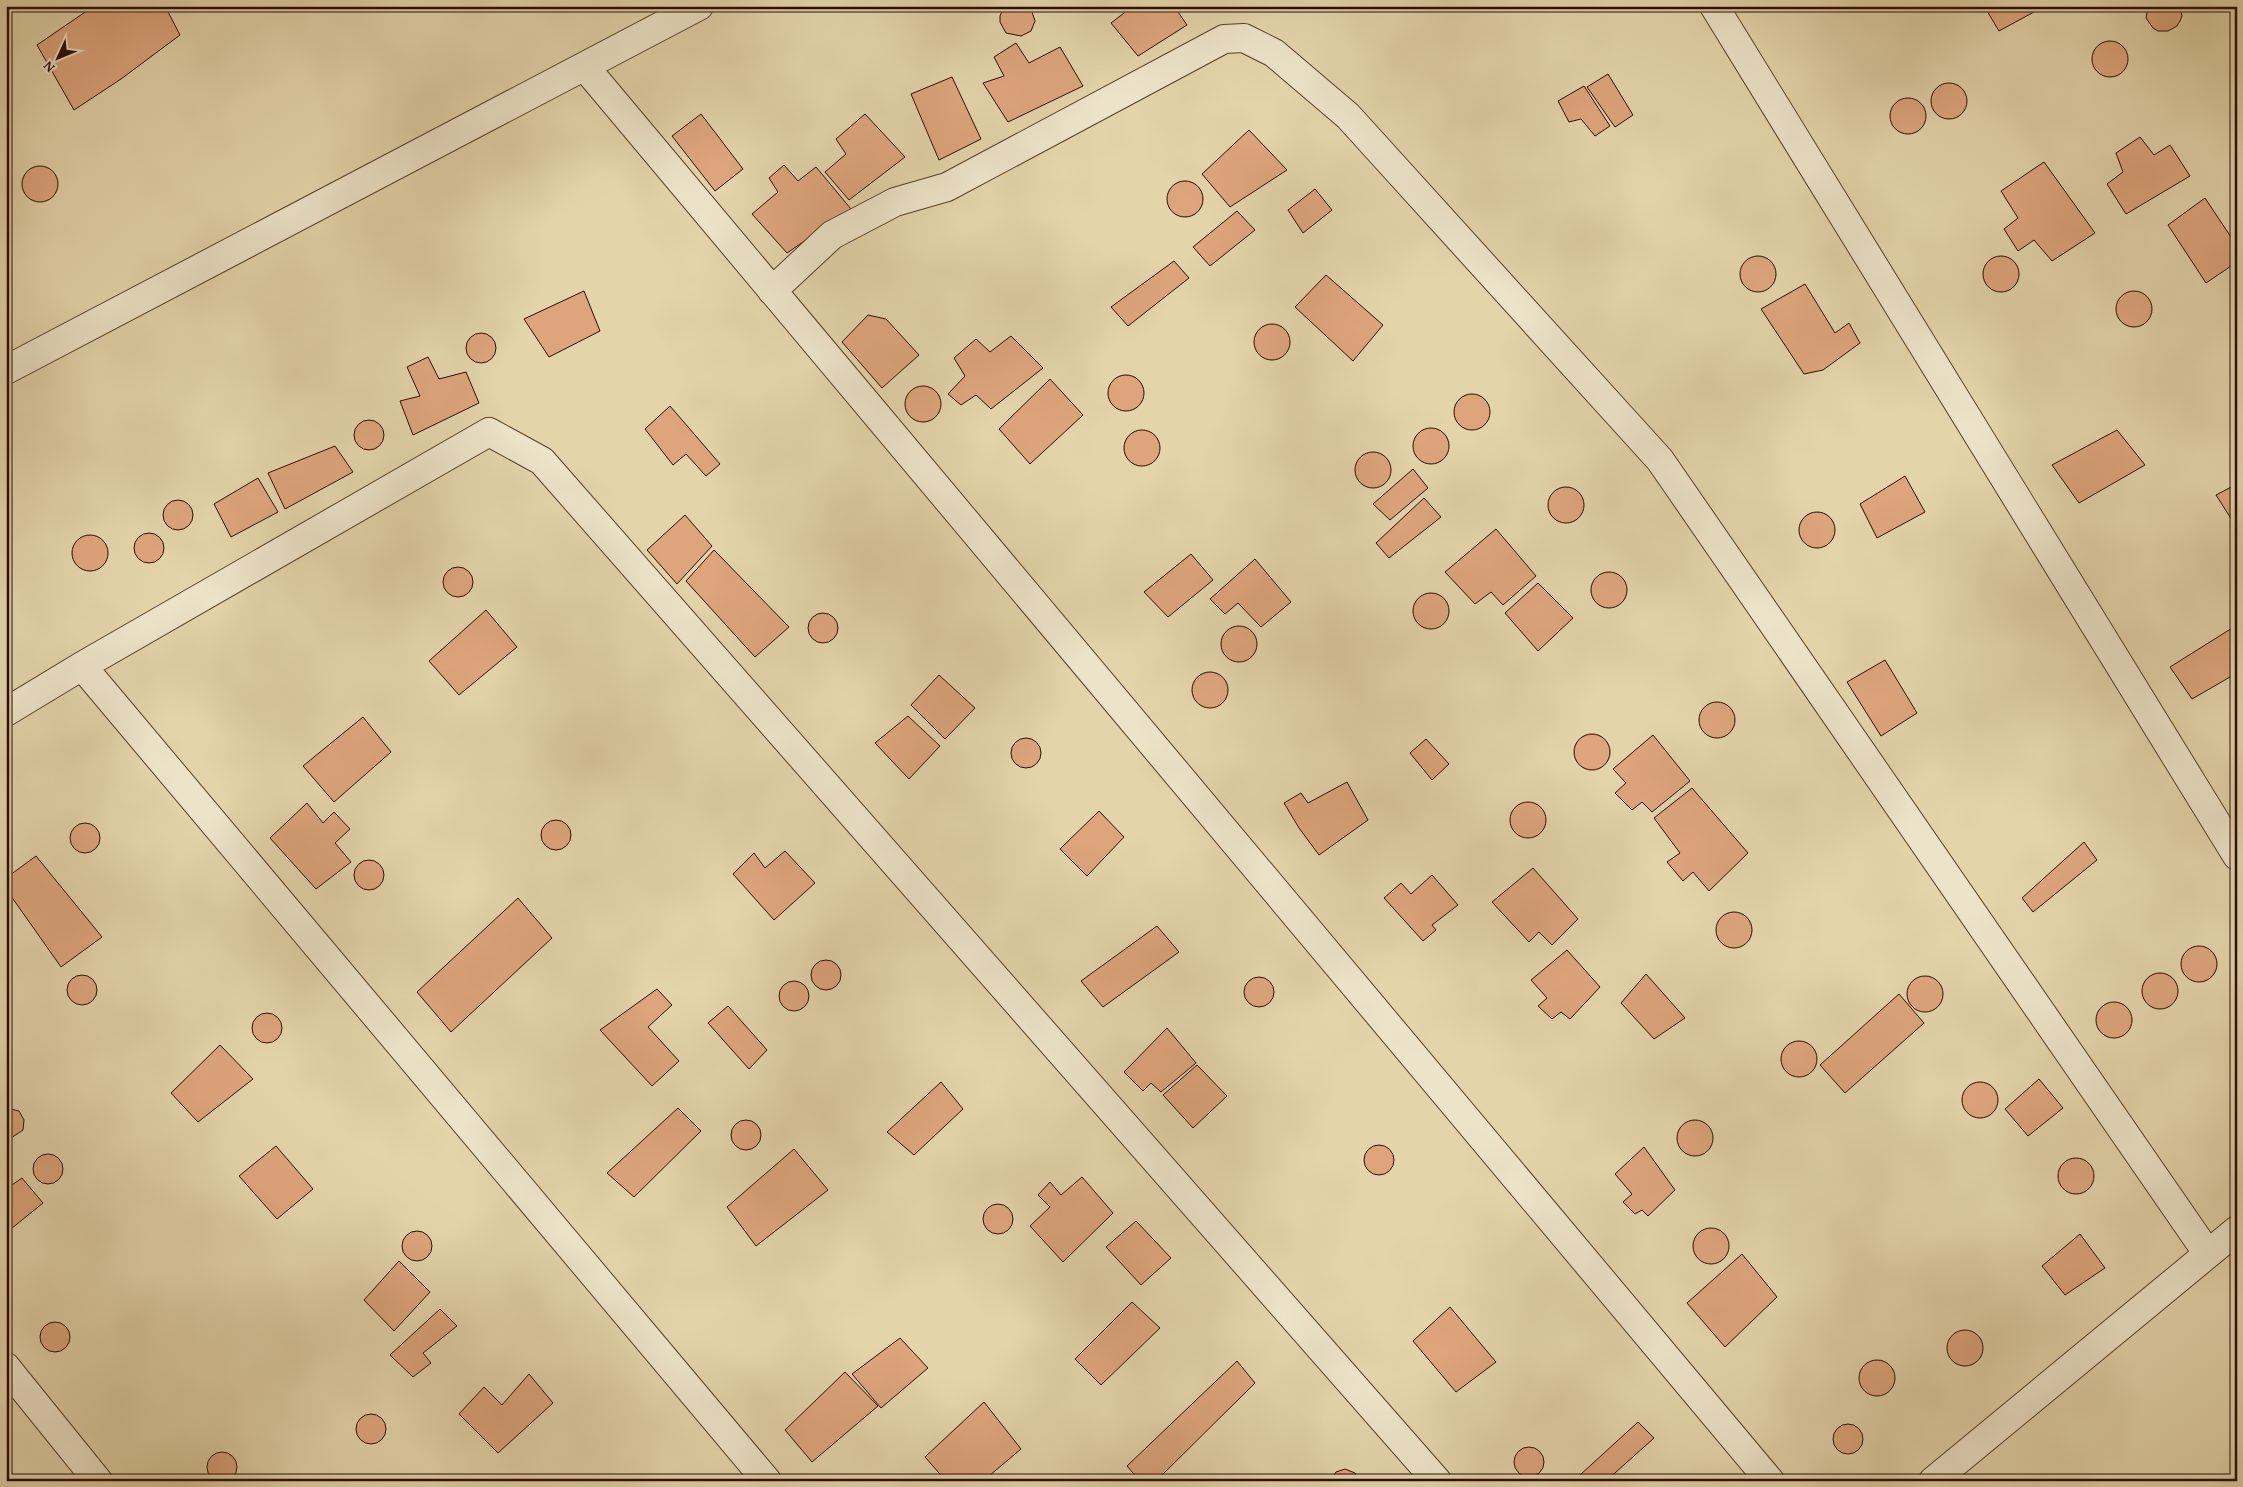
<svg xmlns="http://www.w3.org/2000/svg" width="2243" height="1487" viewBox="0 0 2243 1487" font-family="'Gentium Book Plus',serif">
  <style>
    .building { fill: #dea57d; stroke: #2a0c00 }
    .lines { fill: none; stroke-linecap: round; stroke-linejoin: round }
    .minor-casing { stroke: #583e2a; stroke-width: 30 }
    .minor { stroke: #ede3c8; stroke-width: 28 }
  </style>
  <rect width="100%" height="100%" fill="#e3d4aa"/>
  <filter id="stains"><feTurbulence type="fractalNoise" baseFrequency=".004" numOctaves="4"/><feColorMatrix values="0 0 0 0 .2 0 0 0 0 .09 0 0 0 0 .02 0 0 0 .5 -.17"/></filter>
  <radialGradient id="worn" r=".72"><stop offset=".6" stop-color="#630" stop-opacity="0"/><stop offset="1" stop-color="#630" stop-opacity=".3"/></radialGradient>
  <path class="building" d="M 94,6 L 165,6 L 180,35 L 121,79 L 74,110 L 37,45 Z
    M 1004,6 L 1030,6 L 1035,21 L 1031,31 L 1021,36 L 1006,33 L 1000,22 L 1000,16 Z
    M 1133,6 L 1174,6 L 1187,25 L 1138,56 L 1111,23 Z
    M 1984,6 L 2045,6 L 1999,31 Z
    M 2148,6 L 2180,6 L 2182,16 L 2180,21 L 2177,26 L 2168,31 L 2158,31 L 2153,28 L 2146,18 Z
    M2092 59a18 18 0 1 1 36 0a18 18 0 1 1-36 0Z
    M 1016,43 L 1029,63 L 1060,47 L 1083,86 L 1008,122 L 983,83 L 1004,76 L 994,57 Z
    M 1608,74 L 1633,115 L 1615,127 L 1587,87 Z
    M 952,77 L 981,139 L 939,160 L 911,94 Z
    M1931 101a18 18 0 1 1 36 0a18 18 0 1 1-36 0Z
    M 1584,86 L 1610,126 L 1595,136 L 1581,119 L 1569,122 L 1558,101 Z
    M1890 116a18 18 0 1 1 36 0a18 18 0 1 1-36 0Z
    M 701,114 L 743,169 L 715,191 L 672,136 Z
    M 865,114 L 905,157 L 849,200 L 825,172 L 846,154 L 836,139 Z
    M 1249,130 L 1287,170 L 1230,207 L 1202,174 Z
    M 2140,137 L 2154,155 L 2170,145 L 2190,176 L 2126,214 L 2107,184 L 2123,172 L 2116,153 Z
    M 2044,162 L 2095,233 L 2052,261 L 2034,240 L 2018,251 L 2004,229 L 2018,218 L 2001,191 Z
    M 784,165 L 798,181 L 816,167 L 851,209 L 787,253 L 752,214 L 778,192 L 769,178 Z
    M22 184a18 18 0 1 1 36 0a18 18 0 1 1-36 0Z
    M1167 199a18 18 0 1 1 36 0a18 18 0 1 1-36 0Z
    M 1315,189 L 1332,210 L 1303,233 L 1288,210 Z
    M 2205,198 L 2237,246 L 2237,262 L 2206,283 L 2168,225 Z
    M 1237,211 L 1255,230 L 1210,266 L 1193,247 Z
    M1983 274a18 18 0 1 1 36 0a18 18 0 1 1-36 0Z
    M1740 274a18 18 0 1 1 36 0a18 18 0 1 1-36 0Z
    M 1174,261 L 1189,278 L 1128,326 L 1111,307 Z
    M 1326,275 L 1383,325 L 1353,361 L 1295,307 Z
    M 1805,284 L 1835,333 L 1849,323 L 1860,343 L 1823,370 L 1804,374 L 1761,309 Z
    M 584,291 L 600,331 L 549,357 L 524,319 Z
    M2116 309a18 18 0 1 1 36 0a18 18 0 1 1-36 0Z
    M 868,315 L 886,319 L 919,355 L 882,388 L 842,342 Z
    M1254 342a18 18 0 1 1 36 0a18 18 0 1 1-36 0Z
    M466 348a15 15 0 1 1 30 0a15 15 0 1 1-30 0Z
    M 1011,336 L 1043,368 L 991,409 L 976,395 L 961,405 L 948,394 L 965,376 L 954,358 L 976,339 L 990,352 Z
    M 428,357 L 439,379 L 466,372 L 479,403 L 413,435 L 400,401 L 420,396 L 407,367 Z
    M1108 393a18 18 0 1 1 36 0a18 18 0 1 1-36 0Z
    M 1050,379 L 1083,415 L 1030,464 L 999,429 Z
    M905 404a18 18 0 1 1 36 0a18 18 0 1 1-36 0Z
    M1454 412a18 18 0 1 1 36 0a18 18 0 1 1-36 0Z
    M 670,406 L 720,464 L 706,476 L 686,454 L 673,465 L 645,429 Z
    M354 435a15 15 0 1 1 30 0a15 15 0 1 1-30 0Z
    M1413 446a18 18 0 1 1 36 0a18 18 0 1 1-36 0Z
    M 2117,430 L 2145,465 L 2079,503 L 2052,465 Z
    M1124 448a18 18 0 1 1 36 0a18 18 0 1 1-36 0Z
    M 335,446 L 353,472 L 285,509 L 268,473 Z
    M1355 470a18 18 0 1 1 36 0a18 18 0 1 1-36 0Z
    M 1413,469 L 1428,488 L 1390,520 L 1373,504 Z
    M 1905,476 L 1925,512 L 1877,538 L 1860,504 Z
    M 258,478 L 278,512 L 231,537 L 214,504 Z
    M 2237,484 L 2237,528 L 2216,495 Z
    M1548 505a18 18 0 1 1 36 0a18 18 0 1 1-36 0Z
    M 1424,498 L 1441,517 L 1389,558 L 1376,543 Z
    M163 515a15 15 0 1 1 30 0a15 15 0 1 1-30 0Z
    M1799 530a18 18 0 1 1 36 0a18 18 0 1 1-36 0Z
    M 685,515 L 712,546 L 677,584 L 647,550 Z
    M 1496,529 L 1536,576 L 1503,605 L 1491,592 L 1475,604 L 1445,572 Z
    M134 548a15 15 0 1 1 30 0a15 15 0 1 1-30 0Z
    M72 553a18 18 0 1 1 36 0a18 18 0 1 1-36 0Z
    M 714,550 L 789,627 L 755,657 L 686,581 Z
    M 1191,554 L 1213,580 L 1168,617 L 1144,592 Z
    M 1255,559 L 1291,602 L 1261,627 L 1238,603 L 1225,614 L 1210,599 Z
    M443 582a15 15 0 1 1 30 0a15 15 0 1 1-30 0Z
    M1591 590a18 18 0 1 1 36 0a18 18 0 1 1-36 0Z
    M 1538,583 L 1573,618 L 1538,651 L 1505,613 Z
    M1413 611a18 18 0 1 1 36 0a18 18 0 1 1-36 0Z
    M 486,610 L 517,647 L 459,695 L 429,661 Z
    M808 628a15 15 0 1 1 30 0a15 15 0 1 1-30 0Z
    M 2237,625 L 2237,673 L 2192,699 L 2170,667 Z
    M1221 644a18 18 0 1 1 36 0a18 18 0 1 1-36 0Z
    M 1885,660 L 1917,713 L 1881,736 L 1847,682 Z
    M1192 690a18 18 0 1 1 36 0a18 18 0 1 1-36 0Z
    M 939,675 L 975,708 L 945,739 L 911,705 Z
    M1699 720a18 18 0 1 1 36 0a18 18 0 1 1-36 0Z
    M 908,716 L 940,746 L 909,779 L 875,743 Z
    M 363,717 L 391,752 L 334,802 L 303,766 Z
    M1574 752a18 18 0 1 1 36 0a18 18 0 1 1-36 0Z
    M 1653,735 L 1690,781 L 1652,812 L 1642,802 L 1632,810 L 1615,793 L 1626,783 L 1613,769 Z
    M1011 753a15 15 0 1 1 30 0a15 15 0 1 1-30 0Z
    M 1426,739 L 1449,764 L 1432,780 L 1410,753 Z
    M 1347,782 L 1368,820 L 1319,855 L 1299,828 L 1284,803 L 1301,793 L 1308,803 Z
    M 1692,788 L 1748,853 L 1709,891 L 1693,872 L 1683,881 L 1667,862 L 1680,853 L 1654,818 Z
    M1510 820a18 18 0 1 1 36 0a18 18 0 1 1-36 0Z
    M 307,803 L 323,823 L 334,812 L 350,829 L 335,843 L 351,862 L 316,889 L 270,838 Z
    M 1099,811 L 1124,837 L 1087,876 L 1060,849 Z
    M541 835a15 15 0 1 1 30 0a15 15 0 1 1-30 0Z
    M70 838a15 15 0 1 1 30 0a15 15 0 1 1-30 0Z
    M 2084,842 L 2097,860 L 2033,912 L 2022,898 Z
    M 785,851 L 815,883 L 774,920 L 733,874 L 754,853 L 765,868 Z
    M 36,856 L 102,937 L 61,967 L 6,889 L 6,878 Z
    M354 875a15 15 0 1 1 30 0a15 15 0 1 1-30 0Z
    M 1533,868 L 1578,919 L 1552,945 L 1539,932 L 1529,942 L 1492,902 Z
    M 1432,875 L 1458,905 L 1432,925 L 1436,930 L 1423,941 L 1384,898 L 1401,883 L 1411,894 Z
    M 518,898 L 552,938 L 451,1032 L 417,992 Z
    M1716 930a18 18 0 1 1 36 0a18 18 0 1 1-36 0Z
    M 1157,926 L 1179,952 L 1103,1007 L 1081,981 Z
    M2181 964a18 18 0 1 1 36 0a18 18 0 1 1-36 0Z
    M 1567,950 L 1600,987 L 1570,1019 L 1561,1012 L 1552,1019 L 1538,1006 L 1547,998 L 1531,980 Z
    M811 975a15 15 0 1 1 30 0a15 15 0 1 1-30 0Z
    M2142 991a18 18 0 1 1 36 0a18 18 0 1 1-36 0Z
    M 1646,974 L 1685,1018 L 1654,1039 L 1621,1003 Z
    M67 990a15 15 0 1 1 30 0a15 15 0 1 1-30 0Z
    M1907 994a18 18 0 1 1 36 0a18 18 0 1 1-36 0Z
    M1244 992a15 15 0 1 1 30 0a15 15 0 1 1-30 0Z
    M779 996a15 15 0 1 1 30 0a15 15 0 1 1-30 0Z
    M 657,989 L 672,1005 L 648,1027 L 679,1061 L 652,1086 L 600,1030 Z
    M 1899,994 L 1924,1023 L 1845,1093 L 1820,1065 Z
    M2096 1020a18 18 0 1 1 36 0a18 18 0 1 1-36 0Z
    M 728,1006 L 767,1050 L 749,1069 L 708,1023 Z
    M252 1028a15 15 0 1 1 30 0a15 15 0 1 1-30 0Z
    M 1167,1028 L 1196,1063 L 1161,1092 L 1151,1083 L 1143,1091 L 1124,1072 Z
    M1781 1059a18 18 0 1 1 36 0a18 18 0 1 1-36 0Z
    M 220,1045 L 253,1079 L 198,1122 L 171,1093 Z
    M 1197,1065 L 1227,1096 L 1193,1128 L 1163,1095 Z
    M 2039,1079 L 2063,1108 L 2028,1136 L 2005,1109 Z
    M 941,1082 L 963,1109 L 914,1155 L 887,1132 Z
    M1962 1100a18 18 0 1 1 36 0a18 18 0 1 1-36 0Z
    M 6,1108 L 19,1111 L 24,1120 L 23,1130 L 11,1138 L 6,1138 Z
    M 678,1108 L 701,1131 L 634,1197 L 607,1173 Z
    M731 1135a15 15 0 1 1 30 0a15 15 0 1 1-30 0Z
    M1677 1138a18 18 0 1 1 36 0a18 18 0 1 1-36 0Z
    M1364 1160a15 15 0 1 1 30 0a15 15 0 1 1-30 0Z
    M 276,1146 L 313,1189 L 277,1219 L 239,1176 Z
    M 1644,1147 L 1675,1190 L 1648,1216 L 1642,1210 L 1635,1214 L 1623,1202 L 1632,1194 L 1615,1174 Z
    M 794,1149 L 828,1190 L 756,1246 L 727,1207 Z
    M33 1169a15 15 0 1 1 30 0a15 15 0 1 1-30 0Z
    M2058 1176a18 18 0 1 1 36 0a18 18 0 1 1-36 0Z
    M 1082,1177 L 1113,1213 L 1063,1262 L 1030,1226 L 1050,1207 L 1038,1195 L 1050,1182 L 1061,1195 Z
    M 22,1178 L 43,1203 L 6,1233 L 6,1189 Z
    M983 1219a15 15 0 1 1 30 0a15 15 0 1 1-30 0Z
    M 1136,1221 L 1171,1258 L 1141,1285 L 1106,1247 Z
    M1693 1246a18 18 0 1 1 36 0a18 18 0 1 1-36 0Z
    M402 1246a15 15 0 1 1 30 0a15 15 0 1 1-30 0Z
    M 2080,1234 L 2105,1268 L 2065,1295 L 2042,1266 Z
    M 1742,1254 L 1777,1297 L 1725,1347 L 1687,1303 Z
    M 399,1261 L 430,1292 L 394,1331 L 364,1300 Z
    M 1132,1302 L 1160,1328 L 1101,1385 L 1075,1359 Z
    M 1450,1307 L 1496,1362 L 1456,1392 L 1413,1341 Z
    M 440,1309 L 457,1326 L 423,1353 L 431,1363 L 413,1377 L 390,1355 Z
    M40 1337a15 15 0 1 1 30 0a15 15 0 1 1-30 0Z
    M1947 1348a18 18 0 1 1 36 0a18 18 0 1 1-36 0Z
    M 900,1338 L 928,1368 L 881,1408 L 852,1374 Z
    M1859 1378a18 18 0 1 1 36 0a18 18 0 1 1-36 0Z
    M 1237,1361 L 1255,1383 L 1156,1481 L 1140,1481 L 1127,1466 Z
    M 845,1372 L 878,1406 L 812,1462 L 785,1430 Z
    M 529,1374 L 553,1403 L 498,1453 L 459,1414 L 484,1387 L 502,1405 Z
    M 984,1402 L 1021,1449 L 983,1481 L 946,1481 L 925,1457 Z
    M356 1429a15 15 0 1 1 30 0a15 15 0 1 1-30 0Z
    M 1638,1422 L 1654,1438 L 1606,1481 L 1586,1481 L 1580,1475 Z
    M1833 1439a15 15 0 1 1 30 0a15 15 0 1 1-30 0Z
    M1514 1462a15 15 0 1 1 30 0a15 15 0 1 1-30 0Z
    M207 1467a15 15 0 1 1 30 0a15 15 0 1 1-30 0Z
    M 1345,1469 L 1355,1473 L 1360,1481 L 1330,1481 L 1336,1472 Z"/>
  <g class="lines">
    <g class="minor-casing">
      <path id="minor" d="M 1714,6 L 2237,856
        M 585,67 L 1770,1481
        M 772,291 L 832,235 L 895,202 L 947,187 L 1224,39 L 1244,38 L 1274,53 L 1348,116 L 1660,460 L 2208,1254
        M 6,370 L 699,6
        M 82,666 L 767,1481
        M 6,712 L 82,666 L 489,432 L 542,461 L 1437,1481
        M 6,1367 L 98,1481
        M 1933,1481 L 2237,1230"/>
    </g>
    <use href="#minor" class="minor"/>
  </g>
  <rect width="2243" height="1487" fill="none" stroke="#e3d4aa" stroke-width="25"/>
  <rect x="8" y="8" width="2228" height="1472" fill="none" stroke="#2a0c00" stroke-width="2.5"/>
  <rect x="12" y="12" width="2218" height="1462" fill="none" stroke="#2a0c00"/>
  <g transform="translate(58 58) rotate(226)" stroke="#ede3c8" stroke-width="4" paint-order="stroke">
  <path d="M0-4L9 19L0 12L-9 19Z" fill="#2a0c00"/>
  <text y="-8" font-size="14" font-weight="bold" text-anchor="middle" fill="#2a0c00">N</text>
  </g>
  <rect width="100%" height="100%" filter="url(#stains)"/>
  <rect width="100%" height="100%" fill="url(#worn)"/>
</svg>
